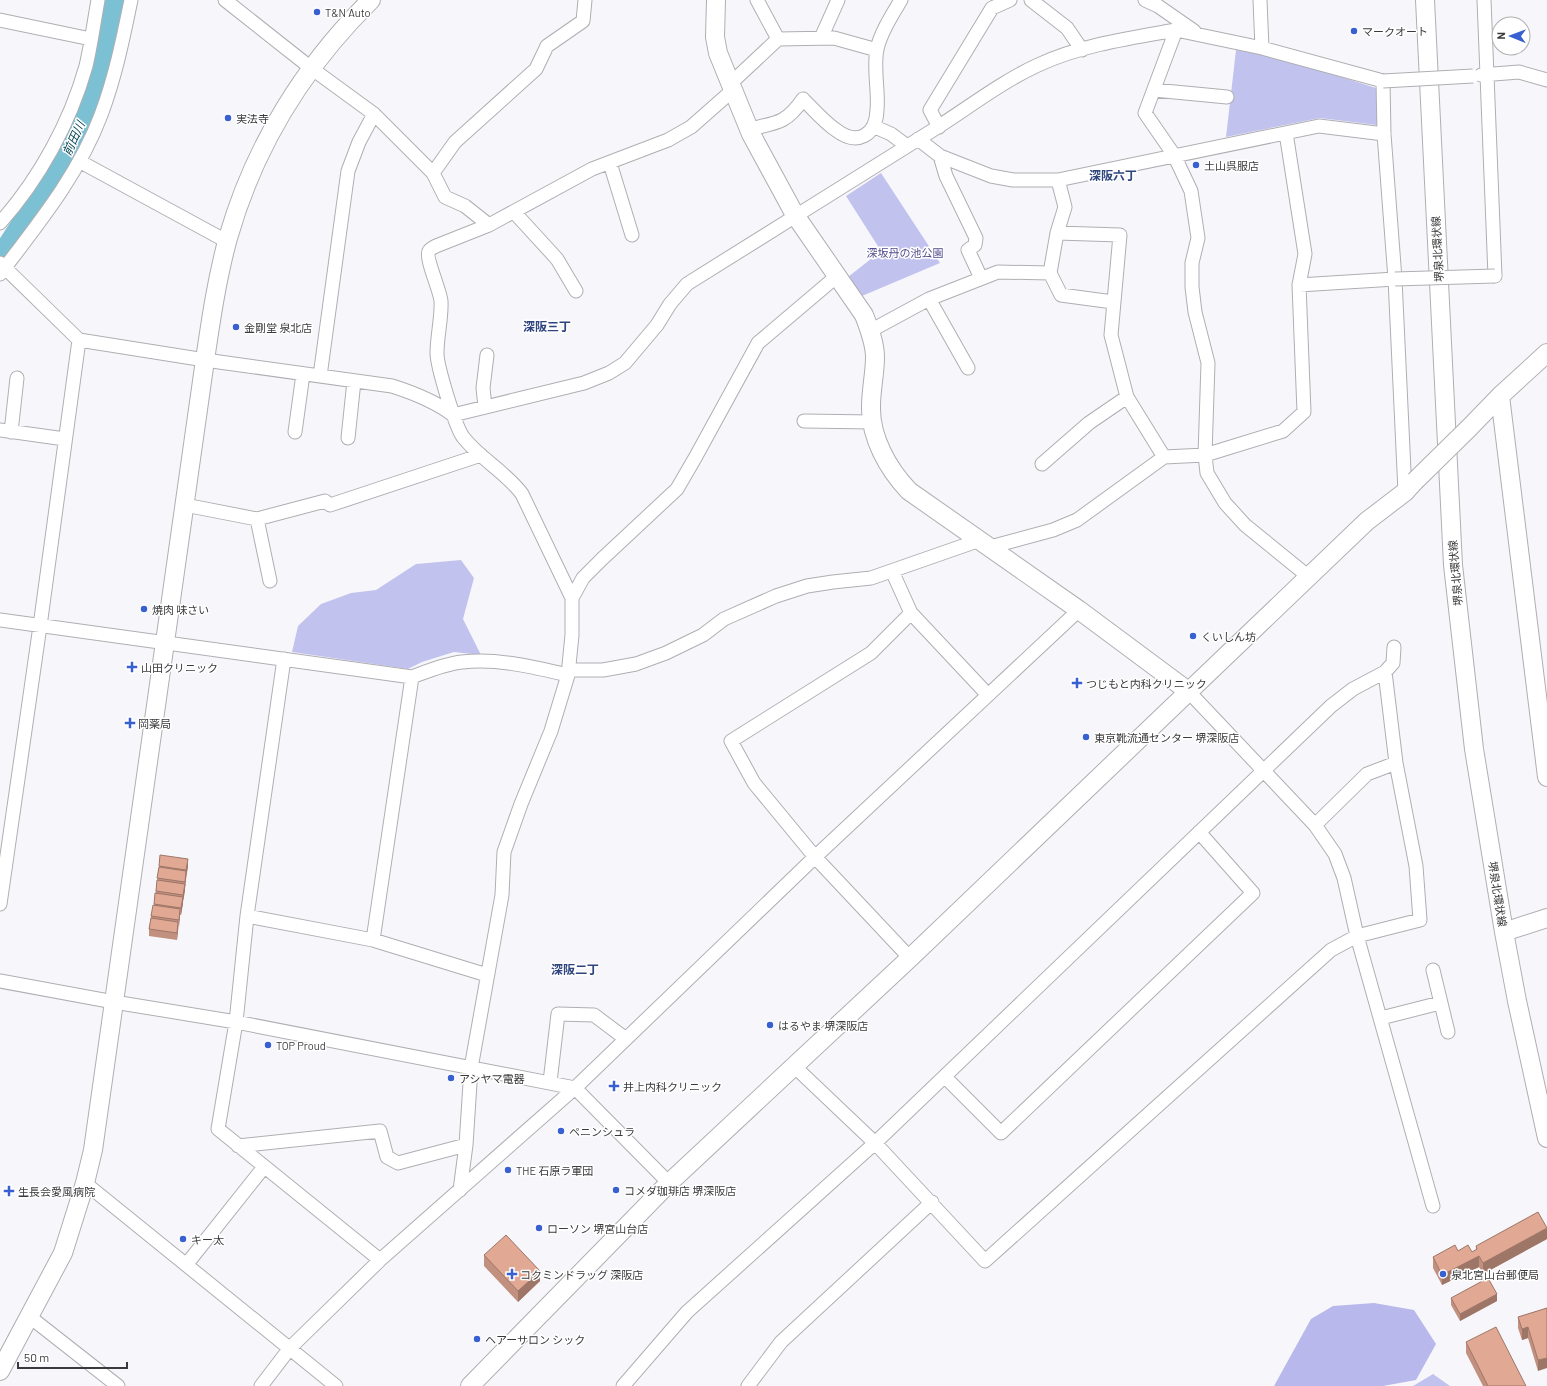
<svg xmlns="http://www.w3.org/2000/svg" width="1547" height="1386" viewBox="0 0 1547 1386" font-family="Barlow,'Noto Sans JP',sans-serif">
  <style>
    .green { fill: #c2c2ef }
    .forest { fill: #b8b8ec }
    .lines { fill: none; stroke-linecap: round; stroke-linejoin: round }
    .river { stroke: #7cc0d4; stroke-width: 26 }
    .street-casing { stroke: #afafb3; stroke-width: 15 }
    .secondary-casing { stroke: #afafb3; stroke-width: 20 }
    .street { stroke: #fff; stroke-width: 13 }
    .secondary { stroke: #fff; stroke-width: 18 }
    .street-bridge-casing { stroke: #afafb3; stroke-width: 15; stroke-linecap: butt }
    .secondary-bridge-casing { stroke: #afafb3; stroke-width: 20; stroke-linecap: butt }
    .street-bridge { stroke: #fff; stroke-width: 13 }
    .secondary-bridge { stroke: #fff; stroke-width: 18 }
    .wall { fill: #c2907f }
    .shaded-wall { fill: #9e7668 }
    .building { fill: #e1a894; stroke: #9e7668 }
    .poi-dot { fill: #3960d1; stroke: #fff; stroke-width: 1.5 }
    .labels { text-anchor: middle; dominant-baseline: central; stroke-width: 3; stroke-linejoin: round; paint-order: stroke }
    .poi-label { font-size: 11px; fill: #3a3a3c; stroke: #fff; text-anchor: start }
    .street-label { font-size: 11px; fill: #3a3a3c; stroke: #fff }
    .park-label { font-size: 11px; fill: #524d8e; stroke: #fff }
    .water-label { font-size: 12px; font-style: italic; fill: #044452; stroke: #fff }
    .neighbourhood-label { font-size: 12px; font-weight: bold; fill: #2f457e; stroke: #fff }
  </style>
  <rect width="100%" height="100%" fill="#f7f7fb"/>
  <path class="green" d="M 1236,50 L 1261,52 L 1376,88 L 1379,93 L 1380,120 L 1376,125 L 1320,118 L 1226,137 Z
    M 881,173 L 940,263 L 862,296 L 848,277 L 881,251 L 846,196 Z
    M 461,560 L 474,578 L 463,619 L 481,655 L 454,652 L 422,662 L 408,669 L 292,652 L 298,626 L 321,604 L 351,593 L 376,590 L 416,564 Z
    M 1433,1374 L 1450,1386 L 1413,1386 Z"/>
  <path class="forest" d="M 1374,1303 L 1414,1310 L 1436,1344 L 1416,1380 L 1383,1386 L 1274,1386 L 1311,1319 L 1333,1306 Z"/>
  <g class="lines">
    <path class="river" d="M 0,262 L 50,185 L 79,127 L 101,65 L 114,0"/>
    <g class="street-casing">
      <path id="street" d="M 225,0 L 311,68 L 374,114 L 433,173 L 455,142 L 536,69 L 547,46 L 583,21 L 585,0
        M 757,0 L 778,39
        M 1031,0 L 1067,28 L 1082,50
        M 1145,0 L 1158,6 L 1194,31
        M 1260,0 L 1262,48
        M 1484,0 L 1495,276
        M 0,20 L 91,39
        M 821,38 L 838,0
        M 1481,75 L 1519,72 L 1547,80
        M 731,83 L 778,39 L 834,38 L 877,50
        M 1154,90 L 1227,97
        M 875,127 L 891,134 L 907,146
        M 939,127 L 930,110 L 992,8 L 1010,0
        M 749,129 C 776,123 786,124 803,99 C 813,109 824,122 836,130 C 857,146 876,136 877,110 C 879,91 873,69 877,49 C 881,32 892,15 901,0
        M 1286,133 L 1305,254 L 1299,285 L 1304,412 L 1283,431 L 1205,455 L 1164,457 L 1127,397 L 1111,335 L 1120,235 L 1057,233 L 1065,207 L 1058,180 L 1319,126 L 1384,134
        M 918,139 L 940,156 L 991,176 L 1013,180 L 1058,180
        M 940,156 L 946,176 L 976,238 L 975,245 L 968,250 L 981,278
        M 79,161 L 228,242
        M 610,163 L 632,235
        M 433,173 L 445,197 L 465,206 L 489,225 L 592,169 L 668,140 L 691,127 L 733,90
        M 514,212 L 557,259 L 576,291
        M 0,223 C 39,179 70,123 86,66 C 91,45 94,22 98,0
        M 489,225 L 436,246 C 434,247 430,249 429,251 C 425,258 440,290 441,301 C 442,317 437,336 437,353 C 437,366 455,426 463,437 C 480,459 506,472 522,494 L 572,598
        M 1057,233 L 1050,273 L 1061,295 L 1113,302
        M 0,263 L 79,340 L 205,360 L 392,386 C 414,393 435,401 453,415 L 584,383 L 609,373 L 625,363 L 657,325 L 670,304 L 687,284 C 769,233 851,181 933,130 C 968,108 1001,82 1038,65 C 1081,45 1130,38 1176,30
        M 0,274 C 38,224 79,174 101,115 C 115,78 123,39 131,0
        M 1299,285 L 1395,279
        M 929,299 L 968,368
        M 870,331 L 929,299 L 998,272 L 1050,273
        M 320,376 L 348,171 L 359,142 L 374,114
        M 485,407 L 483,388 L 487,355
        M 804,421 L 873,422
        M 0,430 L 65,439
        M 11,432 L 17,378
        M 295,432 L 303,374
        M 348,438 L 354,381
        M 1042,464 L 1089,423 L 1127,397
        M 185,505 L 257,519 L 325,501 L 330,505 L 481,455
        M 257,519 L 270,581
        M 990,547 L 1053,530 L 1077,520 L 1164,457
        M 892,571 L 911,613 L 988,695
        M 1309,577 L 1245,525 L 1225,503 L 1207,473 L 1205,455 L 1208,363 L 1195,312 L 1192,287 L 1192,263 L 1198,238 L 1191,191 L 1174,155 L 1145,113 L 1176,30 L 1262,48 L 1383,81 L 1384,134 L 1395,279 L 1405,492
        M 0,620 L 412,677 L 373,940
        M 284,659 L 247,916 L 236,1022 L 218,1129 L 380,1260
        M 568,670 L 603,670 L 636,664 L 666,653 L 703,635 L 724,619 L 776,596 L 807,586 L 833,582 L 871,578 L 980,540
        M 412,677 C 428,671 444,664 462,662 C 498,658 533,667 568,675
        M 1188,691 L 1315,825 L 1335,854 L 1344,878 L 1357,936 L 1433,1206
        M 1315,825 L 1367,774 L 1396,763
        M 0,904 L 40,626 L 79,340
        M 247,916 L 373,940 L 487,975
        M 910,958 L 815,857 L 754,783 L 731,741 L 871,653 L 911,613
        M 1433,970 L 1448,1032
        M 0,981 L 114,1002 L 236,1022 L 575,1088 L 669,1183
        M 1381,1018 L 1440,1003
        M 794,1066 L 875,1143 L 985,1261 L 1331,950 L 1357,936 L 1420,920 L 1416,866 L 1396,763 L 1385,672 L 1393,663 L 1394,647
        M 945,1077 L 1001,1133 L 1253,893 L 1199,832
        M 550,1082 L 558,1014 L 594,1015 L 626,1039
        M 238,1146 L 380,1131 L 387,1157 L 398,1163 L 466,1145
        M 85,1183 L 336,1386
        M 460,1190 L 466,1145 L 471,1068 L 502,895 L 504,852 L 521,804 L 551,731 L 568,675 L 572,635 L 572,598 L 583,578 L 602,559 L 677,489 L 695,458 L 758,343 L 837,276
        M 186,1265 L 264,1167
        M 30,1317 L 118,1386
        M 261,1386 L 290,1348 L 380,1260 L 575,1088 L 815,857 L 1079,610
        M 623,1386 L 687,1312 L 875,1143 L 1331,706 L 1353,689 L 1385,672
        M 748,1386 L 781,1342 L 932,1202"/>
    </g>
    <g class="secondary-casing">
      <path id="secondary" d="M 716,0 L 715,37 L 718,53 L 751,134 L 795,215 L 864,315 C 869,328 875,343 875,357 C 875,373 871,390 871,406 C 870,437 888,469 909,491 L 1079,610 L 1188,691
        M 1425,0 L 1453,565 L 1474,749 L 1504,932 L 1517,1001 L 1547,1138
        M 1500,396 L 1547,777
        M 1470,427 L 1500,396 L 1547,353
        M 1504,932 L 1547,918
        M 0,1371 L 63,1253 L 85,1183 L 93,1150 L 205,360 C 211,319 217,278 228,238 C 254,147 304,66 371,0
        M 470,1386 L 669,1183 L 910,958 L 1367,521 L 1405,492 L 1415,481"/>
    </g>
    <use href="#street" class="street"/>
    <use href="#secondary" class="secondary"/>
    <g class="street-bridge-casing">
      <path id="street-bridge" d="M 1383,81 L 1473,76
        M 1395,279 L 1495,276"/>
    </g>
    <g class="secondary-bridge-casing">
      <path id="secondary-bridge" d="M 1415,481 L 1470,427"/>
    </g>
    <use href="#street-bridge" class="street-bridge"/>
    <use href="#secondary-bridge" class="secondary-bridge"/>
  </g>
  <path class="wall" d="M 159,866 L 188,866 L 181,915 L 180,915 L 177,940 L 149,936 L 149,929 L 151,916 L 154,905 Z
    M 1547,1239 L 1483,1274 L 1479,1267 L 1442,1285 L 1433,1268 L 1433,1257 L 1458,1251 L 1472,1252 L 1476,1250 L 1476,1246 Z
    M 484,1255 L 540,1281 L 518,1302 L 484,1266 Z
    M 1451,1298 L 1497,1301 L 1460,1321 L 1451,1305 Z
    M 1547,1308 L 1538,1371 L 1528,1338 L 1522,1340 L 1518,1328 L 1518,1317 Z
    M 1466,1342 L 1526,1386 L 1483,1386 L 1466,1353 Z"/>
  <path class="shaded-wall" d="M 188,859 L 188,866 L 186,877 L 186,870 Z
    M 186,871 L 186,878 L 185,889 L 185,882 Z
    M 185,884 L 185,891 L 183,902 L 183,895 Z
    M 183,897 L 183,904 L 181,915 L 181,908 Z
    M 180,909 L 180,916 L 179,927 L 179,920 Z
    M 178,922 L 178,929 L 177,940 L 177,933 Z
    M 1547,1228 L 1547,1239 L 1483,1274 L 1483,1263 Z
    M 1479,1256 L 1479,1267 L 1442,1285 L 1442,1275 Z
    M 540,1271 L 540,1281 L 518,1302 L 518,1291 Z
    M 1497,1294 L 1497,1301 L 1460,1321 L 1460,1314 Z
    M 1528,1327 L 1528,1338 L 1522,1340 L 1522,1329 Z
    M 1547,1358 L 1547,1368 L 1538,1371 L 1538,1360 Z"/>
  <path class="building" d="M 160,855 L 188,859 L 186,870 L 159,866 Z
    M 159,867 L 186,871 L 185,882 L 157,878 Z
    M 157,880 L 185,884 L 183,895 L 156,891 Z
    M 155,893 L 183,897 L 181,908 L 154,904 Z
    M 153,905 L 180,909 L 179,920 L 151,916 Z
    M 151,918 L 178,922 L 177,933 L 149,929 Z
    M 1538,1212 L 1547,1228 L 1483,1263 L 1479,1256 L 1442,1275 L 1433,1257 L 1455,1245 L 1458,1251 L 1468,1245 L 1472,1252 L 1477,1249 L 1476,1246 Z
    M 506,1235 L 540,1271 L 518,1291 L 484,1255 Z
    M 1488,1278 L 1497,1294 L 1460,1314 L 1451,1298 Z
    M 1547,1308 L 1547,1358 L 1538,1360 L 1528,1327 L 1522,1329 L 1518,1317 Z
    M 1496,1327 L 1526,1386 L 1488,1386 L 1466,1342 Z"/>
  <g class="poi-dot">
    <circle cx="317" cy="12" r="4"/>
    <circle cx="1354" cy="31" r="4"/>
    <circle cx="228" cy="118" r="4"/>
    <circle cx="1196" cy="165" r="4"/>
    <circle cx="236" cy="327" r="4"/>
    <circle cx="144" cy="609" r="4"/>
    <circle cx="1193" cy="636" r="4"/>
    <path d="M130 661h4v4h4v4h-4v4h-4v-4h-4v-4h4z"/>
    <path d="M1075 677h4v4h4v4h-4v4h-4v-4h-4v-4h4z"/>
    <path d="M128 717h4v4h4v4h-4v4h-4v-4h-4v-4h4z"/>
    <circle cx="1086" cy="737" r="4"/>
    <circle cx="770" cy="1025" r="4"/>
    <circle cx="268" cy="1045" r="4"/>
    <circle cx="451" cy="1078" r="4"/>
    <path d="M612 1080h4v4h4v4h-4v4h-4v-4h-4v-4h4z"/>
    <circle cx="561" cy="1131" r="4"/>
    <circle cx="508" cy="1170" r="4"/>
    <circle cx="616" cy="1190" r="4"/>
    <path d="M7 1185h4v4h4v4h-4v4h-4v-4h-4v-4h4z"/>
    <circle cx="539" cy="1228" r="4"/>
    <circle cx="183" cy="1239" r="4"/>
    <path d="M510 1268h4v4h4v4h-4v4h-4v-4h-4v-4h4z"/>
    <circle cx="1443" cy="1274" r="4"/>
    <circle cx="477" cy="1339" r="4"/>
  </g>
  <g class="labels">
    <g class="poi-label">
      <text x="325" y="12">T&amp;N Auto</text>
      <text x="1362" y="31">マークオート</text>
      <text x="236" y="118">実法寺</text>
      <text x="1204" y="165">土山呉服店</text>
      <text x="244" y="327">金剛堂 泉北店</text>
      <text x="152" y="609">焼肉 味さい</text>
      <text x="1201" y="636">くいしん坊</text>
      <text x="141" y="667">山田クリニック</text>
      <text x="1086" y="683">つじもと内科クリニック</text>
      <text x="138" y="723">岡薬局</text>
      <text x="1094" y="737">東京靴流通センター 堺深阪店</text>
      <text x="778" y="1025">はるやま 堺深阪店</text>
      <text x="276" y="1045">TOP Proud</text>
      <text x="459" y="1078">アシヤマ電器</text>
      <text x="623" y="1086">井上内科クリニック</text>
      <text x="569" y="1131">ペニンシュラ</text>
      <text x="516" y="1170">THE 石原ラ軍団</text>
      <text x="624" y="1190">コメダ珈琲店 堺深阪店</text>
      <text x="18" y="1191">生長会愛風病院</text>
      <text x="547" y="1228">ローソン 堺宮山台店</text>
      <text x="191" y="1239">キー太</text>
      <text x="520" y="1274">コクミンドラッグ 深阪店</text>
      <text x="1451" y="1274">泉北宮山台郵便局</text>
      <text x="485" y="1339">ヘアーサロン シック</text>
    </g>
    <g class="street-label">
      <text transform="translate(1437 249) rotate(-93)">堺泉北環状線</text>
      <text transform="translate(1455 573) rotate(-95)">堺泉北環状線</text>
      <text transform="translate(1498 894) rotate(81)">堺泉北環状線</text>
    </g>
    <g class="park-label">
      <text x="905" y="252">深坂丹の池公園</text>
    </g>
    <g class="water-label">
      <text transform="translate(73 138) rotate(-65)">前田川</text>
    </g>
    <g class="neighbourhood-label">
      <text x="1113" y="175">深阪六丁</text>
      <text x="547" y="326">深阪三丁</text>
      <text x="575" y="969">深阪二丁</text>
    </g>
  </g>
  <g transform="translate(1511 36) rotate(271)"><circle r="19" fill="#ffffff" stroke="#b0b0b1"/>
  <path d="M0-3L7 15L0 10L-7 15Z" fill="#3960d1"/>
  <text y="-6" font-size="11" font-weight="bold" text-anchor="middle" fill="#3a3a3c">N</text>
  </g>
  <path d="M18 1362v6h109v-6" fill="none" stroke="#3a3a3c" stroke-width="2"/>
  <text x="24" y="1362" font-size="12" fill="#3a3a3c" stroke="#ffffff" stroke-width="3" paint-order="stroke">50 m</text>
</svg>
